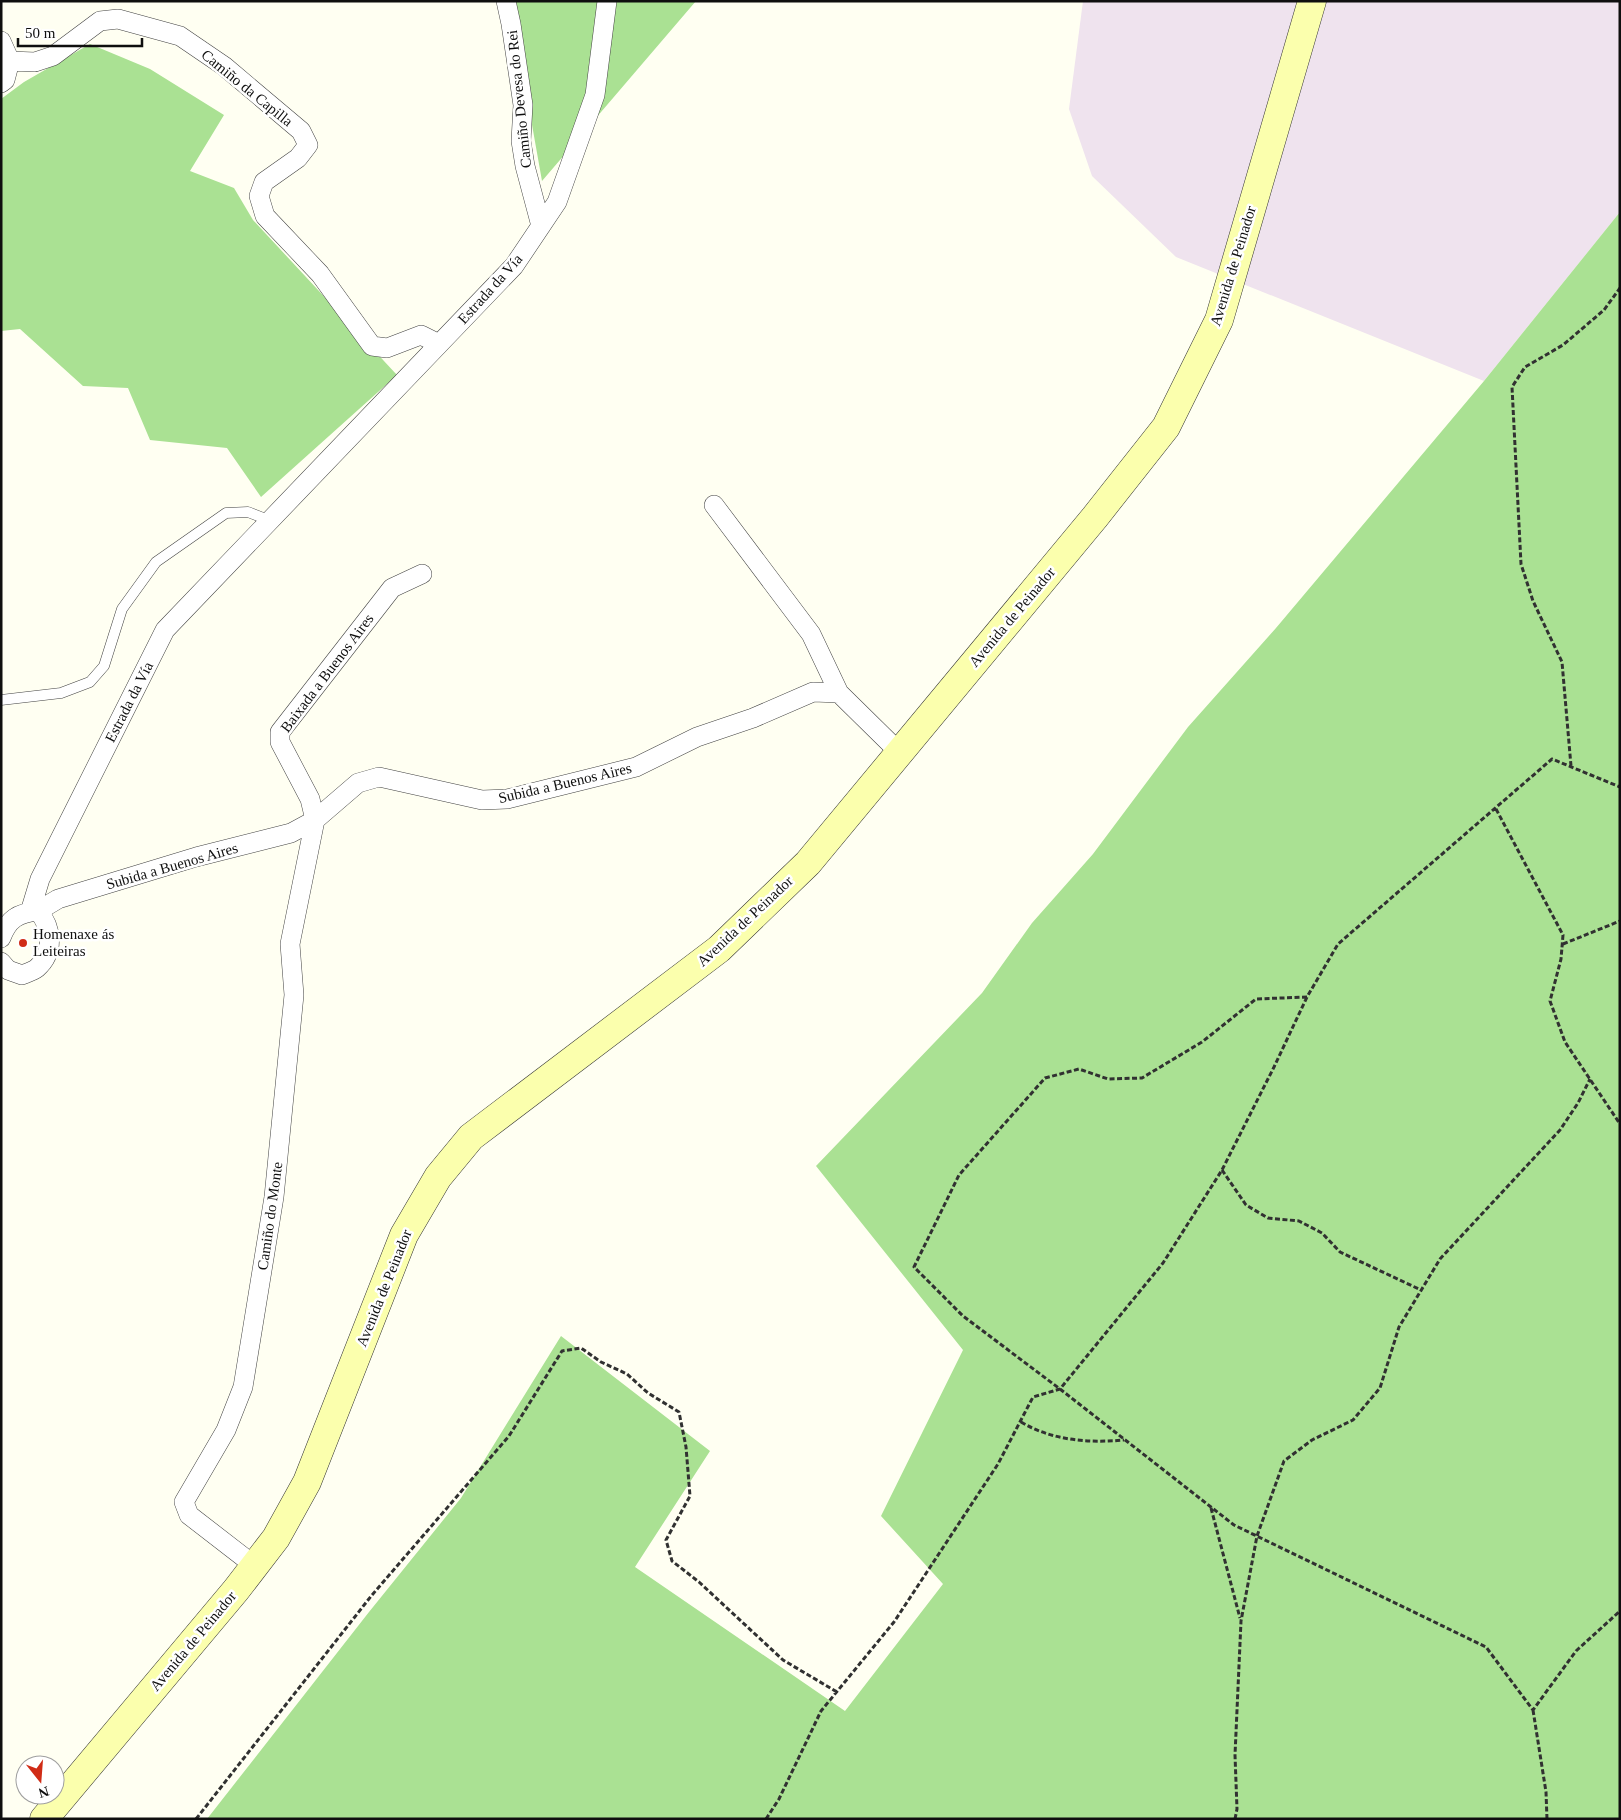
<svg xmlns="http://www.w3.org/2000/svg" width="1621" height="1820" viewBox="0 0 1621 1820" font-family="Georgia,serif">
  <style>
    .industrial { fill: #efe3ee }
    .forest { fill: #aae193 }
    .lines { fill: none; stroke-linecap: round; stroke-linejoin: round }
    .lane-casing { stroke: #424242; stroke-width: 11 }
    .street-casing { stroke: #424242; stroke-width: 20 }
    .secondary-casing { stroke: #313131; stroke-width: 29 }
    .path { stroke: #313131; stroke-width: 3; stroke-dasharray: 5 2.5; stroke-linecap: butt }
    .lane { stroke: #fff; stroke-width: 10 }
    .street { stroke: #fff; stroke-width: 19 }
    .secondary { stroke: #fbffad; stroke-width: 28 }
    .poi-dot { fill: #d02c16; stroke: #fff; stroke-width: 2 }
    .labels { text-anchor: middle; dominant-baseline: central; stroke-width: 5; stroke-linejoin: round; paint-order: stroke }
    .street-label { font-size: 15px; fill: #0f0f0f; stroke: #fff }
    .poi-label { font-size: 15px; fill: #0f0f0f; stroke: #fff; text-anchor: start }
  </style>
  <rect width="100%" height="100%" fill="#fffff2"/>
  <path class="industrial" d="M 1083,1 L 1620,1 L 1620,212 L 1484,381 L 1176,257 L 1092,176 L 1069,109 Z"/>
  <path class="forest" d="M 510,1 L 696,1 L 542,181 Z
    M 90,44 L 150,69 L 224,115 L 190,171 L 234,188 L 253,220 L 397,375 L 261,497 L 227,448 L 150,440 L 128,388 L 83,386 L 20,329 L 1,331 L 1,99 L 24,82 Z
    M 1620,212 L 1620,1819 L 207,1819 L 369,1612 L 461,1498 L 561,1336 L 710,1451 L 635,1567 L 845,1711 L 943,1584 L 881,1516 L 963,1350 L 816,1166 L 982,993 L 1032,923 L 1093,854 L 1188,727 L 1276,628 L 1484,381 Z"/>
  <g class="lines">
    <g class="lane-casing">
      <path id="lane" d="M 1,700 L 61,693 L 90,682 L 104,666 L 122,609 L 156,562 L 226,513 L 248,512 L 271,521"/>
    </g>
    <g class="street-casing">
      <path id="street" d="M 506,1 L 511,24 L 523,105 L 521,141 L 525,166 L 541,226
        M 1,41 L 10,61 L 5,80 L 1,83
        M 10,61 L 35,62 L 53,56 L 100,21 L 118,19 L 180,36 L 224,66 L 301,131 L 308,145 L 298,158 L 264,182 L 259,196 L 265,216 L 320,274 L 372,346 L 387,348 L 421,335 L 439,344
        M 714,505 L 811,634 L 839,693
        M 38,911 L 58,899 L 196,857 L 291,833 L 315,820 L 358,783 L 379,777 L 482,800 L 507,799 L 636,767 L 697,737 L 753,718 L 813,692 L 839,693 L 899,752
        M 30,912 L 40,879 L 165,630 L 514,266 L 557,202 L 595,95 L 607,1
        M 1,938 C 8,919 18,913 38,911 C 52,927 55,952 37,968 C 33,971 27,973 22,975 L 8,970 L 1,962
        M 255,1566 L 189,1515 L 184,1502 L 226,1430 L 243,1387 L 274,1197 L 294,995 L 290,944 L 315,820 L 310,799 L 280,742 L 280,732 L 392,588 L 422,574"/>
    </g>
    <g class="secondary-casing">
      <path id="secondary" d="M 44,1819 L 236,1590 L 276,1538 L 307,1482 L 404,1235 L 438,1177 L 471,1137 L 719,949 L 808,863 L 1095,517 L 1166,427 L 1219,320 L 1312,1"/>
    </g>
    <path class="path" d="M 1571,766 L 1562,662 L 1533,601 L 1521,564 L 1512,387 L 1525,367 L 1563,345 L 1604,310 L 1620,288
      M 1496,809 L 1563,935 L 1561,959 L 1550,1001 L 1565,1042 L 1620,1124
      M 1563,944 L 1620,921
      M 1307,997 L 1256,999 L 1202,1042 L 1142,1078 L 1108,1079 L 1079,1069 L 1045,1078 L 959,1175 L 914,1267 L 963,1316 L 1060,1389 L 1234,1525 L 1486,1647 L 1533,1710 L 1576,1651 L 1620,1611
      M 1222,1170 L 1246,1205 L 1268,1218 L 1299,1221 L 1322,1233 L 1340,1252 L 1421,1290
      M 1021,1422 C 1053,1441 1089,1443 1124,1440
      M 1211,1508 L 1240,1618
      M 1533,1710 L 1546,1792 L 1547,1819
      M 196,1819 L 372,1595 L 509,1436 L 562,1351 L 581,1348 L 601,1362 L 627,1374 L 648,1393 L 679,1412 L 686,1447 L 690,1496 L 666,1540 L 672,1561 L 699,1582 L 783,1660 L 837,1692
      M 766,1819 L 779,1799 L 821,1711 L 894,1622 L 998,1464 L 1033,1397 L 1060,1389 L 1163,1263 L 1222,1170 L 1274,1067 L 1307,997 L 1338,944 L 1552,759 L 1620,787
      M 1235,1819 L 1237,1809 L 1235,1755 L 1241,1621 L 1257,1536 L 1284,1461 L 1312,1440 L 1353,1420 L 1380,1388 L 1399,1327 L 1440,1259 L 1560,1130 L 1578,1103 L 1590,1079"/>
    <use href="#lane" class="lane"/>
    <use href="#street" class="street"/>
    <use href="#secondary" class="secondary"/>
  </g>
  <circle class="poi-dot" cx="23" cy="943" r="5"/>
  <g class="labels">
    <g class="street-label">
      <text transform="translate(247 88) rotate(39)">Camiño da Capilla</text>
      <text transform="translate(519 99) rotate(-96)">Camiño Devesa do Rei</text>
      <text transform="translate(1233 266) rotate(-73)">Avenida de Peinador</text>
      <text transform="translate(490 289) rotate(-48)">Estrada da Vía</text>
      <text transform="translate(1012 617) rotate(-50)">Avenida de Peinador</text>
      <text transform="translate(327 673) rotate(-53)">Baixada a Buenos Aires</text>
      <text transform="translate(129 702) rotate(-63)">Estrada da Vía</text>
      <text transform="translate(565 783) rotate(-13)">Subida a Buenos Aires</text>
      <text transform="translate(172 866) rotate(-16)">Subida a Buenos Aires</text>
      <text transform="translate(745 921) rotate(-43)">Avenida de Peinador</text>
      <text transform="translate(270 1216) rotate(-82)">Camiño do Monte</text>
      <text transform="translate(384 1288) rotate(-68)">Avenida de Peinador</text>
      <text transform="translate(193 1641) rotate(-50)">Avenida de Peinador</text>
    </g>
    <g class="poi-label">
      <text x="33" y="934">Homenaxe ás<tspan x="33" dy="17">Leiteiras</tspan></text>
    </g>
  </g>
  <rect width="1621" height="1820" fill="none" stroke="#0f0f0f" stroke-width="5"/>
  <g transform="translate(40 1780) rotate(163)"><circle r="24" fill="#ffffff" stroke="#9f9f9f"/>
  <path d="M0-4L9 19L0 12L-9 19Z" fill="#d02c16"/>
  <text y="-8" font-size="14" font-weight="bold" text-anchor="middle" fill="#0f0f0f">N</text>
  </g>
  <path d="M18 38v8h124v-8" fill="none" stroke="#0f0f0f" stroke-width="2.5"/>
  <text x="25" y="38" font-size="15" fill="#0f0f0f" stroke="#ffffff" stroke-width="4" paint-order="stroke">50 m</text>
</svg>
